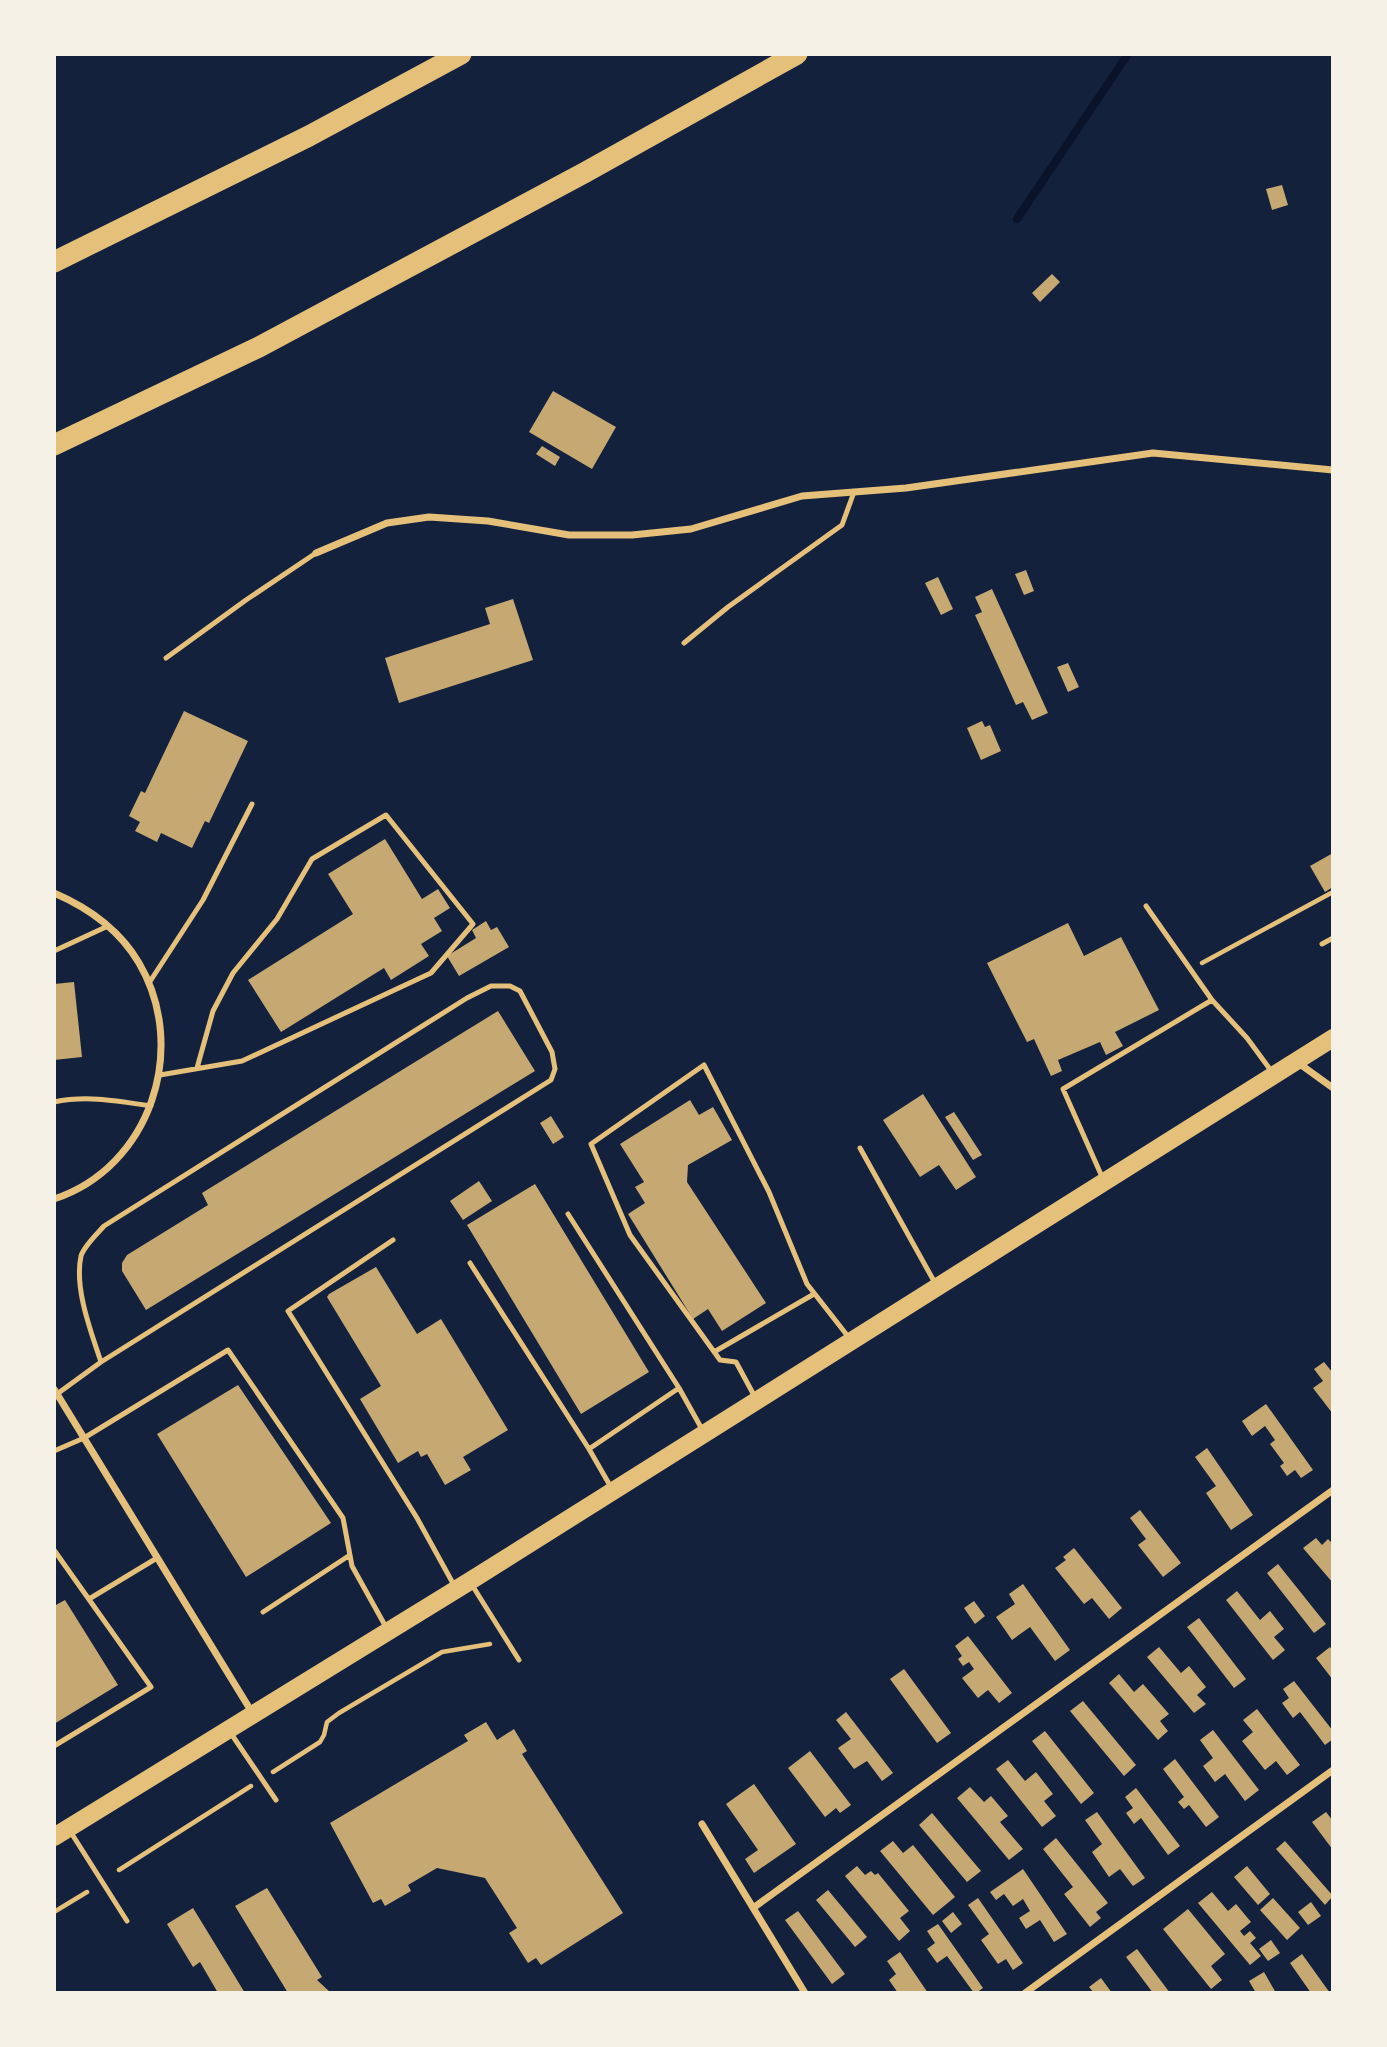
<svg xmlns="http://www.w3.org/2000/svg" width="1387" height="2047" viewBox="0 0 1387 2047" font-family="'Golos Text',sans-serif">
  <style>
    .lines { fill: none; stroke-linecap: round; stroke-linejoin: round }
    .stream { stroke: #0b132b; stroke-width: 8 }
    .building { fill: #c6a872 }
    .path { stroke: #e5c07b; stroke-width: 4.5 }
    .service { stroke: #e5c07b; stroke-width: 5 }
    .minor { stroke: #e5c07b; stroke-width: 7 }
    .primary { stroke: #e5c07b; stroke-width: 18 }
    .motorway { stroke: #e5c07b; stroke-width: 21 }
  </style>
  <rect width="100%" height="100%" fill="#14213d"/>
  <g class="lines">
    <path class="stream" d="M 1017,219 L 1128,54"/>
  </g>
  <path class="building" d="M 1282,185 L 1288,205 L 1272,210 L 1266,189 Z
    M 1052,274 L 1060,282 L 1040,302 L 1032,293 Z
    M 553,391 L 616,427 L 592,469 L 529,432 Z
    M 542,446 L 560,457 L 555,466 L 536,454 Z
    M 1026,570 L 1034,591 L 1024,595 L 1015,574 Z
    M 938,577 L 953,609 L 941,615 L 925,583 Z
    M 992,589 L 1048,713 L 1032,720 L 1023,702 L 1016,705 L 975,615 L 982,612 L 975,597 Z
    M 513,599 L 533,660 L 399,703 L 385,658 L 490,624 L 485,608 Z
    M 1068,663 L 1079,687 L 1068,692 L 1057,667 Z
    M 184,711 L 248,741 L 209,823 L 205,821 L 192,848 L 161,833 L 157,842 L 135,831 L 140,822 L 129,816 L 141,791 L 145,793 Z
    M 982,721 L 985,727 L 990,725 L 1001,751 L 981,760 L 967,728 Z
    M 385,839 L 422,899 L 438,889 L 450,908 L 434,918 L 442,931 L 421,944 L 429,956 L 391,980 L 384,968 L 281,1032 L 248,980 L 353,914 L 328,874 Z
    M 1333,853 L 1333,887 L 1325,892 L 1310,866 Z
    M 486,921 L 491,930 L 497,927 L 509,947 L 459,976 L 447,956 L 476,938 L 472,930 Z
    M 1068,923 L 1084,956 L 1121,937 L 1159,1010 L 1115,1032 L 1123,1046 L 1106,1055 L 1100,1042 L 1058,1060 L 1062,1071 L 1051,1076 L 1034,1039 L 1027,1042 L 987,963 Z
    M 74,982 L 82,1057 L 54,1060 L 54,984 Z
    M 498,1011 L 535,1071 L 146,1310 L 122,1271 L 122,1263 L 127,1255 L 208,1205 L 202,1193 Z
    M 923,1094 L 976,1177 L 956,1190 L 939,1165 L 920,1177 L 883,1120 Z
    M 690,1100 L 699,1115 L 713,1107 L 732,1140 L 688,1165 L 687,1182 L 766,1303 L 722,1331 L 708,1309 L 693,1319 L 628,1214 L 645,1203 L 635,1187 L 644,1182 L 620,1144 Z
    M 954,1112 L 982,1155 L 973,1160 L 945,1117 Z
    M 551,1116 L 564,1137 L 553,1144 L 540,1123 Z
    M 479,1181 L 492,1201 L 463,1220 L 450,1201 Z
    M 535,1184 L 649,1372 L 581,1414 L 467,1225 Z
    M 376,1267 L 417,1334 L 441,1319 L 508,1430 L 463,1457 L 471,1470 L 445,1485 L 427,1454 L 421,1457 L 418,1451 L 398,1463 L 360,1399 L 381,1386 L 327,1297 L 329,1294 Z
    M 1324,1362 L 1333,1373 L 1333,1414 L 1313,1388 L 1323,1381 L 1314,1369 Z
    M 238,1385 L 331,1523 L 246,1577 L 157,1434 Z
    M 1266,1404 L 1313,1470 L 1301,1478 L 1295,1470 L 1287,1476 L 1280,1466 L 1284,1463 L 1270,1444 L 1275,1440 L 1265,1426 L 1252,1436 L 1242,1421 Z
    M 1207,1448 L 1253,1515 L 1231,1530 L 1206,1493 L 1216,1486 L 1195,1457 Z
    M 1140,1510 L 1181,1563 L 1163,1577 L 1138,1545 L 1146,1539 L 1130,1518 Z
    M 1316,1538 L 1322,1545 L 1328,1539 L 1333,1544 L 1333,1583 L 1303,1548 Z
    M 1074,1548 L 1122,1608 L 1109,1619 L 1092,1598 L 1084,1604 L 1055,1568 L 1066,1560 L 1063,1557 Z
    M 1278,1564 L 1326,1624 L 1314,1633 L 1267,1573 Z
    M 1023,1584 L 1070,1650 L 1055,1661 L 1030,1627 L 1012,1640 L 996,1617 L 1015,1604 L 1009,1594 Z
    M 1237,1591 L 1260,1620 L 1270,1611 L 1284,1629 L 1274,1637 L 1285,1650 L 1273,1660 L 1226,1600 Z
    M 65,1600 L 118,1685 L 54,1724 L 54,1606 Z
    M 974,1601 L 985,1616 L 975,1624 L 964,1608 Z
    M 1199,1618 L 1246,1679 L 1234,1688 L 1187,1627 Z
    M 968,1636 L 1012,1693 L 999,1703 L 988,1690 L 978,1698 L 962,1678 L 974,1669 L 969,1662 L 963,1666 L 958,1659 L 962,1656 L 955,1646 Z
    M 1159,1647 L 1181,1673 L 1189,1666 L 1206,1687 L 1197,1695 L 1206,1704 L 1194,1713 L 1147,1657 Z
    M 1330,1647 L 1333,1651 L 1333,1680 L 1316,1658 Z
    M 904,1669 L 951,1733 L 937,1743 L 890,1679 Z
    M 1119,1674 L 1134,1692 L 1143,1684 L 1169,1714 L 1160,1721 L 1168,1731 L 1158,1740 L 1109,1683 Z
    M 1294,1681 L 1333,1731 L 1333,1739 L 1325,1745 L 1300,1712 L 1293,1718 L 1282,1703 L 1289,1698 L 1283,1689 Z
    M 1083,1701 L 1136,1765 L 1124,1776 L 1070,1711 Z
    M 1257,1709 L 1300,1765 L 1287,1775 L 1276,1761 L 1265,1770 L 1242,1741 L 1253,1732 L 1243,1720 Z
    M 846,1712 L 893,1773 L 882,1781 L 867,1761 L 854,1769 L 838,1748 L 851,1739 L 836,1720 Z
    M 486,1722 L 497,1740 L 514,1729 L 527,1751 L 522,1754 L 623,1913 L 541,1965 L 536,1958 L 528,1963 L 509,1933 L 517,1928 L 485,1878 L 437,1868 L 408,1885 L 411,1891 L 385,1906 L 381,1899 L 373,1903 L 330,1823 L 468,1741 L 464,1735 Z
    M 1213,1730 L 1259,1790 L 1245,1801 L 1225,1774 L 1215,1782 L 1203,1766 L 1213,1758 L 1200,1740 Z
    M 1045,1731 L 1094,1793 L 1081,1804 L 1032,1741 Z
    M 810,1751 L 851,1805 L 840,1813 L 836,1808 L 825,1817 L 788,1768 Z
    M 1175,1759 L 1219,1817 L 1206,1827 L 1189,1805 L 1184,1809 L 1178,1802 L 1184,1797 L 1163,1769 Z
    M 1008,1760 L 1025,1781 L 1036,1772 L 1053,1794 L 1044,1801 L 1056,1816 L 1042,1827 L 996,1769 Z
    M 754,1784 L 796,1844 L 754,1873 L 745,1859 L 758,1850 L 726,1804 Z
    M 970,1787 L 984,1802 L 991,1796 L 1008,1816 L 1000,1822 L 1023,1849 L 1009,1860 L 957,1798 Z
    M 1136,1788 L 1180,1846 L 1168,1855 L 1141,1818 L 1134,1824 L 1126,1813 L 1133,1808 L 1125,1797 Z
    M 1097,1812 L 1145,1878 L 1133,1886 L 1120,1869 L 1109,1877 L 1092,1852 L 1102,1844 L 1085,1820 Z
    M 1326,1812 L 1333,1821 L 1333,1850 L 1312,1822 Z
    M 932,1813 L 981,1871 L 967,1882 L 919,1825 Z
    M 1056,1838 L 1108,1903 L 1096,1912 L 1101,1918 L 1090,1927 L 1064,1894 L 1073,1887 L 1043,1849 Z
    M 893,1841 L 903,1853 L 913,1845 L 955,1897 L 933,1915 L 880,1851 Z
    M 1285,1841 L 1333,1896 L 1325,1905 L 1276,1849 Z
    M 857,1866 L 865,1875 L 871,1871 L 875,1875 L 878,1873 L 909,1911 L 900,1918 L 910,1931 L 899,1941 L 845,1876 Z
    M 1247,1866 L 1270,1894 L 1258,1905 L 1234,1877 Z
    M 1023,1869 L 1067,1934 L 1054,1942 L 1040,1920 L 1026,1929 L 1019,1918 L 1030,1911 L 1023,1899 L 1013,1906 L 1004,1894 L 996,1900 L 990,1892 Z
    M 267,1888 L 322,1977 L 317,1980 L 331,1993 L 288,1993 L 235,1906 Z
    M 828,1890 L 867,1937 L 855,1947 L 816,1900 Z
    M 1212,1892 L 1228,1911 L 1236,1904 L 1251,1922 L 1240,1931 L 1244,1936 L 1250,1931 L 1256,1938 L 1250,1943 L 1261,1956 L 1250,1965 L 1198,1903 Z
    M 978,1898 L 1023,1963 L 1013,1970 L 1006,1959 L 998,1964 L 981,1940 L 989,1934 L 968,1905 Z
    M 1273,1898 L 1300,1928 L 1287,1940 L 1260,1910 Z
    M 1311,1902 L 1321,1916 L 1308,1925 L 1298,1912 Z
    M 193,1908 L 245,1993 L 218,1993 L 200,1962 L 193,1967 L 167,1924 Z
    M 1188,1909 L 1225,1954 L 1211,1966 L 1222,1980 L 1211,1989 L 1163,1929 Z
    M 798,1911 L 845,1974 L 832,1984 L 785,1920 Z
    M 953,1912 L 962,1924 L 951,1933 L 942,1921 Z
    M 938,1924 L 983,1988 L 976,1993 L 974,1993 L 947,1956 L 937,1963 L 927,1949 L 935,1943 L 927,1931 Z
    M 1271,1940 L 1280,1953 L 1268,1961 L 1259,1949 Z
    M 1137,1949 L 1170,1993 L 1153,1993 L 1126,1957 Z
    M 900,1952 L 928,1993 L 898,1993 L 889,1980 L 896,1974 L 887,1961 Z
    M 1302,1954 L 1330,1993 L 1311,1993 L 1290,1963 Z
    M 1264,1972 L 1276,1993 L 1256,1993 L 1249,1981 Z
    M 1101,1978 L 1112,1993 L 1094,1993 L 1089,1987 Z"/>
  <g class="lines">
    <path class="path" d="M 1202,963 L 1333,892
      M 273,1772 L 320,1742 L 324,1735 L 327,1722 L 339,1713 L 442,1652 L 490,1644
      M 119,1870 L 251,1786
      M 54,1912 L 87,1892"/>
    <path class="service" d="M 684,643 L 728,607 L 842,525 L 854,492
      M 166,658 L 246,600 L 316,553
      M 1146,906 L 1212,1000
      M 1322,944 L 1333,938
      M 54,951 L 108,926
      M 149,983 L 203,900 L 252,804
      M 160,1075 L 242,1061 L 431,973 L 473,924 L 386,815 L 312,859 L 277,919 L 233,973 L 213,1011 L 197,1068
      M 54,1102 C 87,1095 118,1101 151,1106
      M 860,1148 L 935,1283
      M 1103,1179 L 1063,1089 L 1212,1000 L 1247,1038 L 1272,1072
      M 568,1214 L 679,1388 L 703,1431
      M 393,1240 L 288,1311 L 417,1518 L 455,1587
      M 470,1263 L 589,1449 L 612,1489
      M 714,1352 L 814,1294
      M 57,1394 L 101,1362 L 551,1080 L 555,1069 L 552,1052 L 520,991 L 510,986 L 491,986 L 467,998 L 104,1226 C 97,1234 84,1246 81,1256 C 74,1288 91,1332 101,1362
      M 756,1399 L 736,1362 L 720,1360 L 630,1235 L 591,1144 L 704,1065 L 769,1192 L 807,1284 L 850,1339
      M 589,1449 L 679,1388
      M 54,1451 L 84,1438 L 228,1350 L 343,1518 L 352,1566 L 387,1629
      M 54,1550 L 151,1687 L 54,1746
      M 472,1585 L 519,1660
      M 89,1599 L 157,1558
      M 263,1612 L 350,1555
      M 230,1732 L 276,1800
      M 70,1831 L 127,1921"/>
    <path class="minor" d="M 316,553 L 387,523 L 429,517 L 488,521 L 569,535 L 632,535 L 691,529 L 802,496 L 906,488 L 1153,453 L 1333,470
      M 54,893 C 89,908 119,929 139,963 C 189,1048 151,1167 54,1199
      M 1297,1062 L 1333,1088
      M 54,1389 L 253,1714
      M 702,1824 L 805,1993
      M 753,1908 L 1333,1490
      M 1025,1993 L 1333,1770"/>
    <path class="primary" d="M 54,1837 L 470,1581 L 1333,1038"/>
    <path class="motorway" d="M 54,262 L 309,136 L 461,54
      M 54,445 L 259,347 L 584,173 L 797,54"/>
  </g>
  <rect width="1387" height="2047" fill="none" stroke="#f6f1e7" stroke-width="112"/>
</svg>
